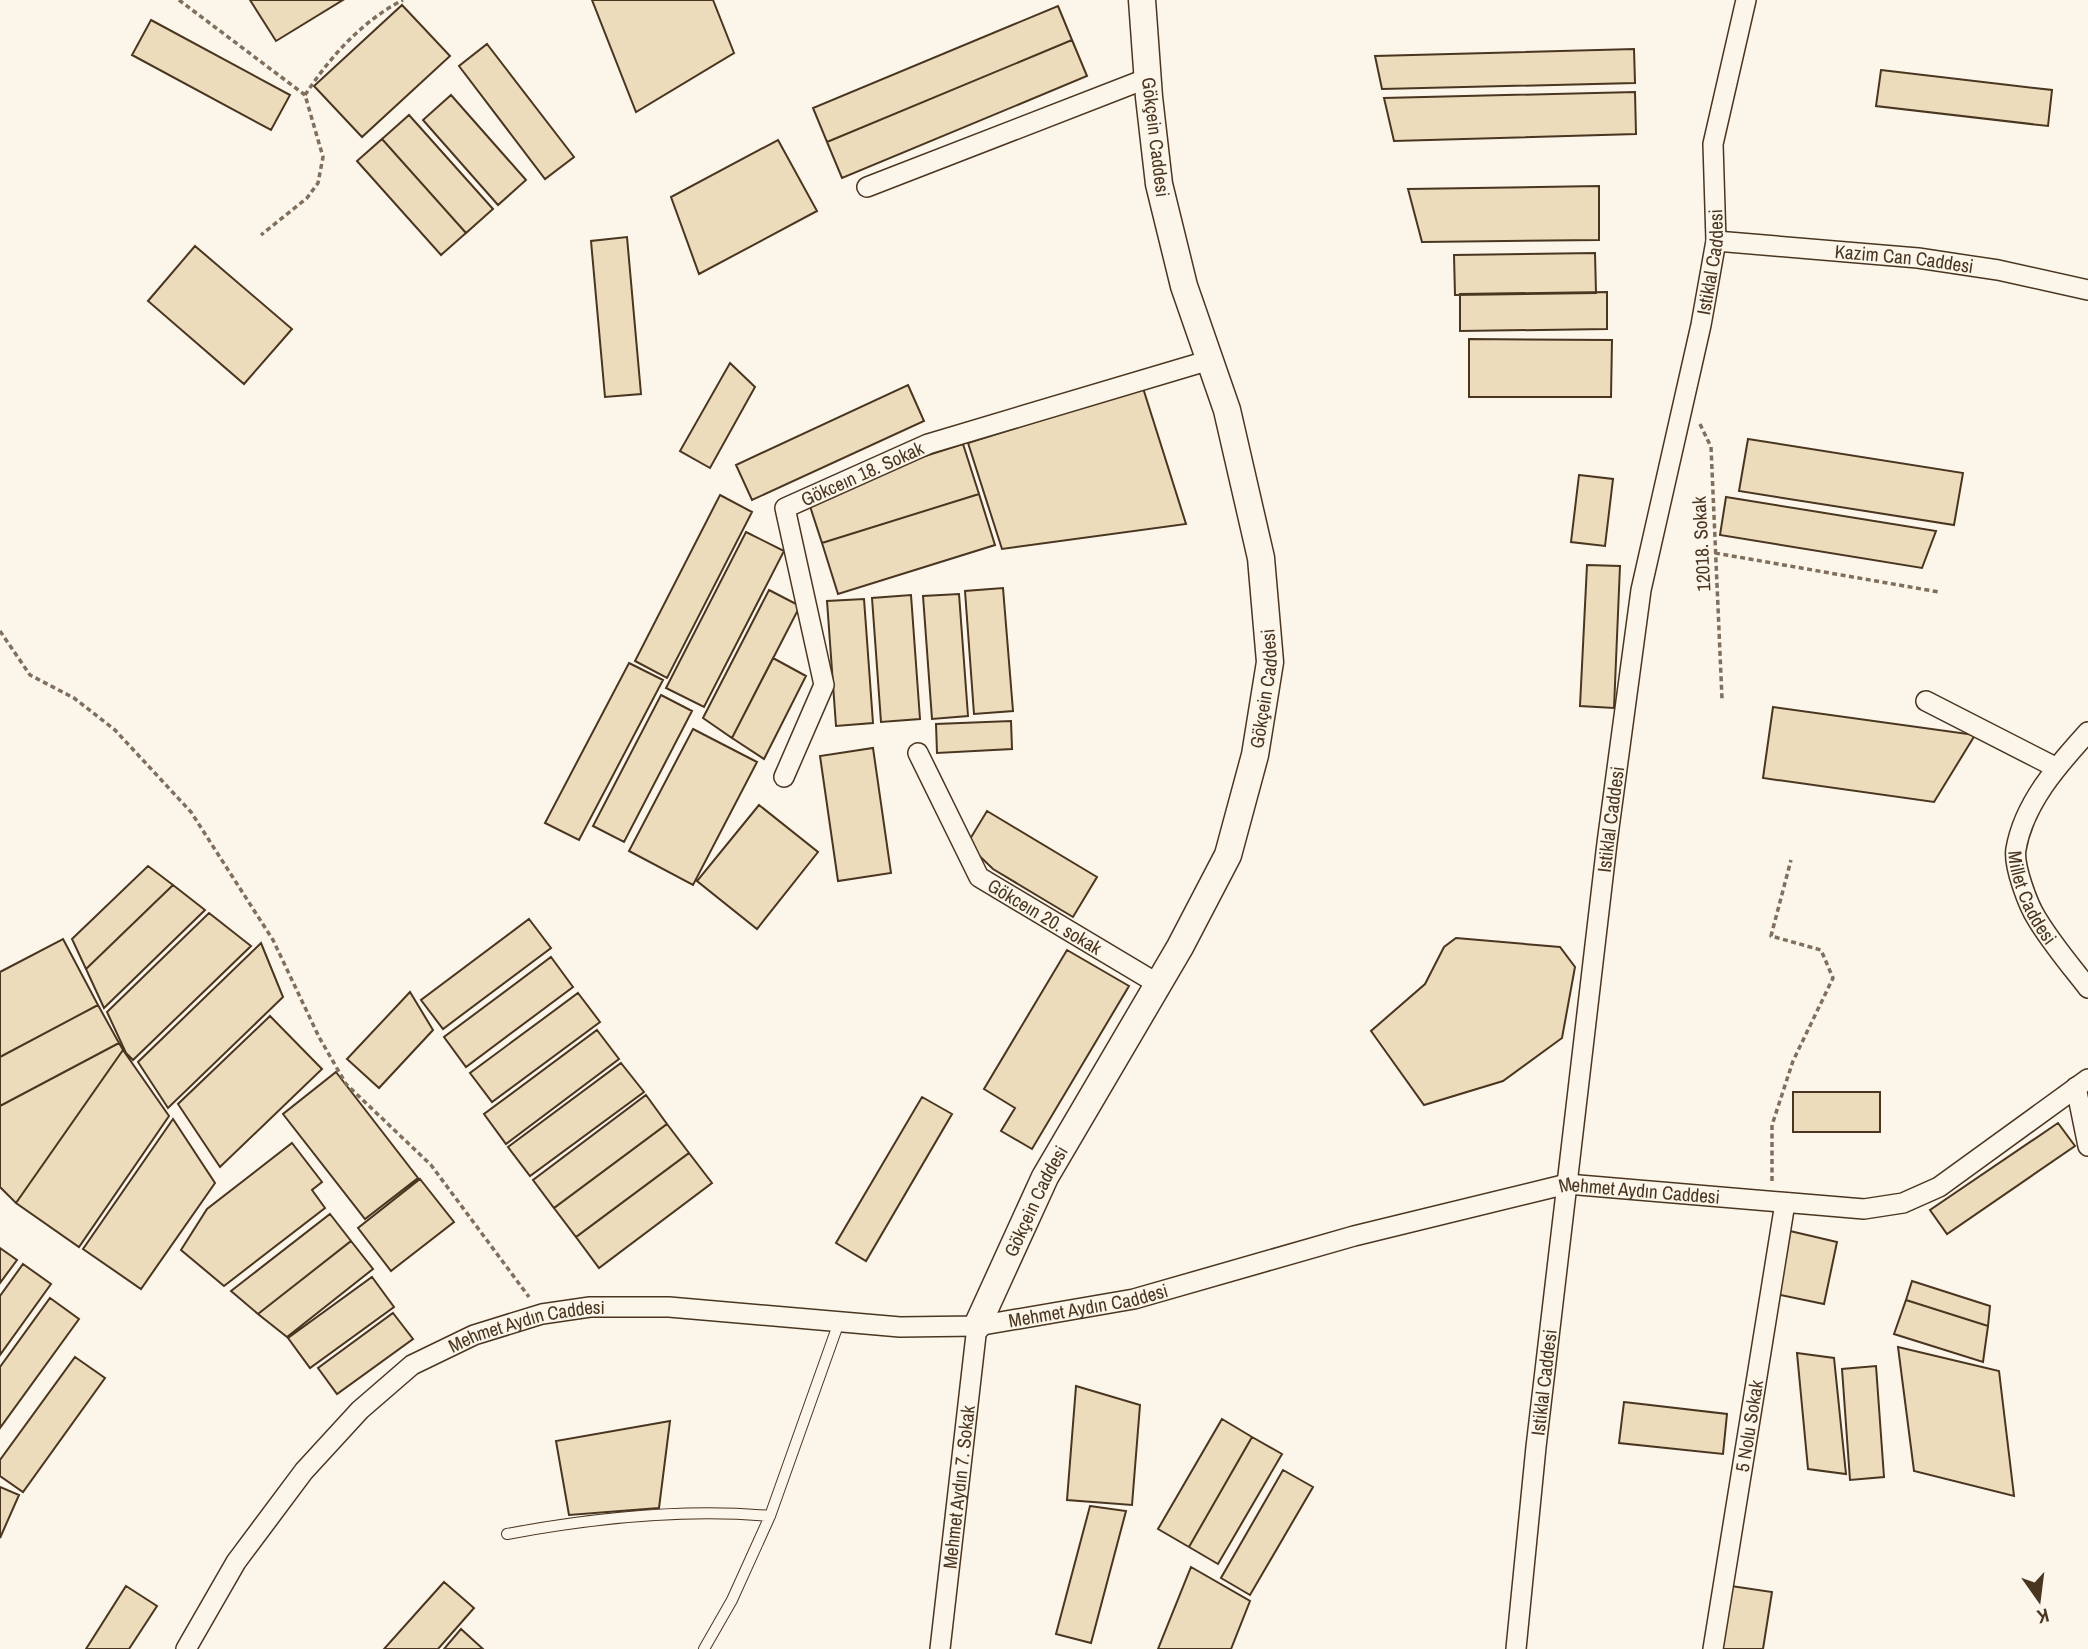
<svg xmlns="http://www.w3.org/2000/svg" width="2088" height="1649" viewBox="0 0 2088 1649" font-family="'Archivo Narrow',sans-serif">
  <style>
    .building { fill: #ecdcbc; stroke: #4a3520; stroke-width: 2 }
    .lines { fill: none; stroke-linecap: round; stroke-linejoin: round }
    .lane-casing { stroke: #4a3520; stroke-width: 12 }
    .street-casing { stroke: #4a3520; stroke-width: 22 }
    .secondary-casing { stroke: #4a3520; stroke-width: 29 }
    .path { stroke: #7f6f5c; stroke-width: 3.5; stroke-dasharray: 5 3.5; stroke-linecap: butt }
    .lane { stroke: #fbf6e9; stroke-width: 10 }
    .street { stroke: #fbf6e9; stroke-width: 19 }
    .secondary { stroke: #fbf6e9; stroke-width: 26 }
    .labels { text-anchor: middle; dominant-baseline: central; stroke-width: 5; stroke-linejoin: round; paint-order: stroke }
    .street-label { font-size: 19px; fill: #4a3520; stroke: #fbf6e9 }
  </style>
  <rect width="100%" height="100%" fill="#fbf6e9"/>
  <path class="building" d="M 250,0 L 343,0 L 276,41 Z
    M 592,0 L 713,0 L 734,53 L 636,112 Z
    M 402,5 L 450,56 L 362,137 L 314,86 Z
    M 1058,6 L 1072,40 L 827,142 L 813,108 Z
    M 151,20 L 290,95 L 271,130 L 132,55 Z
    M 1072,40 L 1087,76 L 842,178 L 827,142 Z
    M 487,44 L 574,157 L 545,179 L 459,66 Z
    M 1634,49 L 1635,83 L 1382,89 L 1375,56 Z
    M 1881,70 L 2052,90 L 2048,126 L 1876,106 Z
    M 1635,92 L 1636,134 L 1394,141 L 1384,98 Z
    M 451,95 L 526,180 L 498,205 L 423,120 Z
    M 409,115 L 493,209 L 466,233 L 382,139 Z
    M 382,139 L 466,233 L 441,255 L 357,161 Z
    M 778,140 L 817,211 L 699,274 L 671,197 Z
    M 1599,186 L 1599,240 L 1422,242 L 1408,189 Z
    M 627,237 L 641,394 L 605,397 L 591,241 Z
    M 195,246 L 292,329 L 244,384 L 148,301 Z
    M 1595,253 L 1596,293 L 1455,295 L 1454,255 Z
    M 1607,292 L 1607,329 L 1460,331 L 1460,294 Z
    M 1469,339 L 1612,340 L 1611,397 L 1469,397 Z
    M 730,363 L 755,387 L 710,468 L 680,451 Z
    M 908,385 L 924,421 L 752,500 L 736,465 Z
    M 1143,388 L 1186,524 L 1002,549 L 968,443 Z
    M 1748,439 L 1963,473 L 1954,525 L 1739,491 Z
    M 963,444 L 979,494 L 822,543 L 806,494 Z
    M 1579,475 L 1613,479 L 1605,546 L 1571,542 Z
    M 979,494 L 995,545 L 838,594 L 822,543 Z
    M 720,495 L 752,512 L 667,678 L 635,661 Z
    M 1726,497 L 1936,531 L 1922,568 L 1720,535 Z
    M 746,532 L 784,551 L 704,707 L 666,688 Z
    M 1587,565 L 1620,566 L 1614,708 L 1580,706 Z
    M 1003,588 L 1013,711 L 974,714 L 965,591 Z
    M 769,590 L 800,606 L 732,738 L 703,718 Z
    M 959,594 L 968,716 L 932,719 L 923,596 Z
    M 911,595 L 920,719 L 881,722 L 872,598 Z
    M 864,599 L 873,723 L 836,726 L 827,601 Z
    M 773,658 L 806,676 L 764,759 L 732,738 Z
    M 629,663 L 663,680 L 579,840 L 545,823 Z
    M 661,695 L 692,711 L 624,842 L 593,826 Z
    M 1773,707 L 1975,735 L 1934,802 L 1763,778 Z
    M 1011,721 L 1012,749 L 937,753 L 936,724 Z
    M 693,729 L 757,762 L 693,885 L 629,851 Z
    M 873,748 L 891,873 L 838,881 L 820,756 Z
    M 759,805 L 818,852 L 757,929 L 697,881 Z
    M 987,811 L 1097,877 L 1073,917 L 993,869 L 967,844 Z
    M 148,866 L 173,885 L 86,969 L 72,939 Z
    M 173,885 L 205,910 L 104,1008 L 86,969 Z
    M 209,913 L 251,946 L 133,1060 L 126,1053 L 107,1012 Z
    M 529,919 L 551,948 L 443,1029 L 421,1000 Z
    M 1456,938 L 1560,947 L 1575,967 L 1562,1038 L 1503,1081 L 1424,1105 L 1371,1031 L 1425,984 L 1444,947 Z
    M 63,939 L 98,1005 L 0,1057 L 0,972 Z
    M 261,943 L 283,997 L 168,1108 L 138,1062 Z
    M 1067,950 L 1129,986 L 1032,1149 L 1001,1131 L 1015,1108 L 984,1089 Z
    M 551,957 L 573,987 L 466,1067 L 444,1037 Z
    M 410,992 L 433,1030 L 379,1088 L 347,1059 Z
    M 578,993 L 600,1022 L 492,1102 L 470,1073 Z
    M 98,1005 L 119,1043 L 0,1106 L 0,1057 Z
    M 270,1016 L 322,1069 L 220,1167 L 178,1104 Z
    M 597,1030 L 619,1059 L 506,1144 L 484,1114 Z
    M 119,1043 L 123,1050 L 16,1203 L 0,1187 L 0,1106 Z
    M 123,1050 L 169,1116 L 79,1247 L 16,1203 Z
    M 621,1063 L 644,1092 L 530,1176 L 508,1147 Z
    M 336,1072 L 418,1178 L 365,1219 L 283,1114 Z
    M 1793,1092 L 1880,1092 L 1880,1132 L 1793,1132 Z
    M 646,1095 L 667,1124 L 554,1208 L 533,1180 Z
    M 922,1097 L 952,1114 L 866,1261 L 836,1243 Z
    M 173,1119 L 215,1183 L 141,1289 L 83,1249 Z
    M 2058,1123 L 2075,1146 L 1947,1234 L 1930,1210 Z
    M 667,1124 L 689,1153 L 576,1237 L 554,1208 Z
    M 292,1143 L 322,1182 L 312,1190 L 325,1208 L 224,1286 L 181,1250 L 207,1209 Z
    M 689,1153 L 712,1183 L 599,1268 L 576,1237 Z
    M 420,1179 L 454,1222 L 391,1271 L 358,1228 Z
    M 330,1214 L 351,1241 L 258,1314 L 231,1291 Z
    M 1790,1231 L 1837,1242 L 1824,1304 L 1776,1294 Z
    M 351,1241 L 373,1269 L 287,1337 L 258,1314 Z
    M 0,1248 L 17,1260 L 0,1283 Z
    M 23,1264 L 51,1284 L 0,1355 L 0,1296 Z
    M 372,1277 L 394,1307 L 310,1368 L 288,1338 Z
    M 1912,1281 L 1990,1306 L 1988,1326 L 1906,1300 Z
    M 50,1298 L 79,1319 L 0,1428 L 0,1367 Z
    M 1906,1300 L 1988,1326 L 1983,1362 L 1894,1334 Z
    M 393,1313 L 413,1339 L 337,1394 L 318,1368 Z
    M 1898,1347 L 1999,1371 L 2014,1496 L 1914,1471 Z
    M 1797,1353 L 1834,1358 L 1846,1474 L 1808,1469 Z
    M 75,1357 L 105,1378 L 23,1492 L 0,1476 L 0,1460 Z
    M 1876,1366 L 1884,1477 L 1850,1480 L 1842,1369 Z
    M 1076,1386 L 1140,1405 L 1132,1505 L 1067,1500 Z
    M 1624,1402 L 1727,1414 L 1723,1454 L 1619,1443 Z
    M 1222,1419 L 1252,1437 L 1189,1547 L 1158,1529 Z
    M 670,1421 L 659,1508 L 569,1515 L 556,1441 Z
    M 1252,1437 L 1282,1454 L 1218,1564 L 1189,1547 Z
    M 1283,1470 L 1313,1487 L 1250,1595 L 1221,1578 Z
    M 0,1487 L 19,1495 L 0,1538 Z
    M 1090,1506 L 1126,1511 L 1091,1643 L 1056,1634 Z
    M 1191,1567 L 1250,1601 L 1231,1649 L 1158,1649 Z
    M 444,1582 L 474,1608 L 438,1649 L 384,1649 Z
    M 126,1586 L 157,1606 L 129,1649 L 86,1649 Z
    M 1731,1586 L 1772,1592 L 1763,1649 L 1721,1649 Z
    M 461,1629 L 483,1649 L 444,1649 Z"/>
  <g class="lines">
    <g class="lane-casing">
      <path id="lane" d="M 507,1534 C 593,1518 682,1508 770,1516
        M 704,1649 L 732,1600 L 770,1516 L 839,1322"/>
    </g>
    <g class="street-casing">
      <g id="street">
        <path d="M 867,187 L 1148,78"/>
        <path id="s1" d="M 1716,241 L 1918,258 L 1998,270 L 2088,290"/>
        <path d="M 1926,701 L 2055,767"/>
        <path id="s2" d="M 2088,732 C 2058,765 2024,803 2016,849 C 2013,865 2028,905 2037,919 C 2052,944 2071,966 2088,988"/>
        <path id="s3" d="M 918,753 L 979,877 L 1158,984"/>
        <path id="s4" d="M 784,777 L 824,685 L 785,508 L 928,444 L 1210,360"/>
        <path d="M 2076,1087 L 2088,1146"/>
        <path id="s5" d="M 186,1649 L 236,1562 L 304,1471 L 360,1410 L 412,1365 L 474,1335 L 542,1314 L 590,1307 L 669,1307 L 900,1327 L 977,1326 L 1134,1299 L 1354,1236 L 1567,1184 L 1864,1209 L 1903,1203 L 1939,1187 L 2088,1079"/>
        <path id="s6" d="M 940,1649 L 977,1326"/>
        <path id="s7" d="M 1516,1649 L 1536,1447 L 1567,1184 L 1607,843 L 1641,590 L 1701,325 L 1716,241 L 1713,144 L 1746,0"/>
        <path id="s8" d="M 1713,1649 L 1785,1203"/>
      </g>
    </g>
    <g class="secondary-casing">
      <g id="secondary">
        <path id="s9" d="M 977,1326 L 1045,1177 L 1180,947 L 1228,855 L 1255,755 L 1270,662 L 1261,558 L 1227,410 L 1184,286 L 1159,184 L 1149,97 L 1142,0"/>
      </g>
    </g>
    <path class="path" d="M 179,0 L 305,95 L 323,157 L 318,183 L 307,198 L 261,235
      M 305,95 C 330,57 362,21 403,0
      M 1700,424 L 1711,447 L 1722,699
      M 1715,553 L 1939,592
      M 0,631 L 30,675 L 74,698 L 115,730 L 191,812 L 273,940 L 319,1037 L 346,1084 L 431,1165 L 529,1297
      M 1772,1181 L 1772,1125 L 1793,1061 L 1833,978 L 1821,950 L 1771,936 L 1791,860"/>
    <use href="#lane" class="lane"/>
    <use href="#street" class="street"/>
    <use href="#secondary" class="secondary"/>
  </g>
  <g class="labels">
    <g class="street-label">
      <text transform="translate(1156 137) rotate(83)">Gökçein Caddesi</text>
      <text stroke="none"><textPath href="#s1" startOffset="189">Kazim Can Caddesi</textPath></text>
      <text stroke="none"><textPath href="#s7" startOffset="1402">Istiklal Caddesi</textPath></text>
      <text stroke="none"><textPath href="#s4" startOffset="366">Gökceın 18. Sokak</textPath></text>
      <text transform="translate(1701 544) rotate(-93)">12018. Sokak</text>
      <text stroke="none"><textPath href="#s9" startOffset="705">Gökçein Caddesi</textPath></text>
      <text stroke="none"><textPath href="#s7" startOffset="835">Istiklal Caddesi</textPath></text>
      <text stroke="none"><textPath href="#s2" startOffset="191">Millet Caddesi</textPath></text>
      <text stroke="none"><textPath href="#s3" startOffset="215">Gökceın 20. sokak</textPath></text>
      <text stroke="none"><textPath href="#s5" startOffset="1622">Mehmet Aydın Caddesi</textPath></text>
      <text stroke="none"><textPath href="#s9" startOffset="138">Gökçein Caddesi</textPath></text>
      <text stroke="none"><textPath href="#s5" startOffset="1055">Mehmet Aydın Caddesi</textPath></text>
      <text stroke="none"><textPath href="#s5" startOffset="488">Mehmet Aydın Caddesi</textPath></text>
      <text stroke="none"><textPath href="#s7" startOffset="268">Istiklal Caddesi</textPath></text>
      <text stroke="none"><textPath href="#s8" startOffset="226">5 Nolu Sokak</textPath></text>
      <text stroke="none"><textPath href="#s6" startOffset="163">Mehmet Aydın 7. Sokak</textPath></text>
    </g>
  </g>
  <g transform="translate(2039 1600) rotate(166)" stroke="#fbf6e9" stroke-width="5" paint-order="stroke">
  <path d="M0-5L12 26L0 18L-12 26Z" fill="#4a3520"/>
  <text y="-10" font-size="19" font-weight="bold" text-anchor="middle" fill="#4a3520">K</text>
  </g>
</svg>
